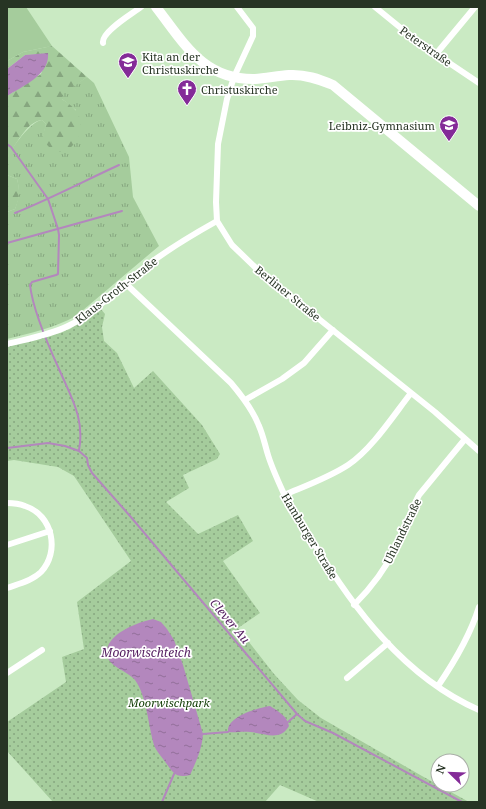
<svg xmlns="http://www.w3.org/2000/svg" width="486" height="809" viewBox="0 0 486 809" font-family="'Noto Serif',serif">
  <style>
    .grass { fill: url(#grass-tufts) }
    .forest { fill: url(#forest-firs) }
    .park { fill: url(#park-dots) }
    .pitch { fill: #a5cc9c }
    .water { fill: url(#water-ripples) }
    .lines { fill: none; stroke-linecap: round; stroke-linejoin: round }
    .stream { stroke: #b387bd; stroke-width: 2 }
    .street { stroke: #fff; stroke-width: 6 }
    .primary { stroke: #fff; stroke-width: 10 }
    .labels { text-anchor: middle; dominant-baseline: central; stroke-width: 3.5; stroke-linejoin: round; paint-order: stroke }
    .street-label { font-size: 11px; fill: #273424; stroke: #fff }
    .poi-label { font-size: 11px; fill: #273424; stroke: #fff; text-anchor: start }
    .park-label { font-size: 11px; font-style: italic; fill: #0e3b02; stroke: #fff }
    .water-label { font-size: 12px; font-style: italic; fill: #562062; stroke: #fff }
  </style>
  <defs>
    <pattern id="grass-tufts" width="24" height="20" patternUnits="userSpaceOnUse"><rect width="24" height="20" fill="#a5cc9c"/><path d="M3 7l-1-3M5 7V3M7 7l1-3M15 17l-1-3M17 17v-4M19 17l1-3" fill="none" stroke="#86a67f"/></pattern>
    <pattern id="forest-firs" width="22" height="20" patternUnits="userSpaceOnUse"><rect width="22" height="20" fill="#a5cc9c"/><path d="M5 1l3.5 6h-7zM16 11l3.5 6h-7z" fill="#86a67f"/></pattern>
    <pattern id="park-dots" width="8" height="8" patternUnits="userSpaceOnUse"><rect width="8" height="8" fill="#a5cc9c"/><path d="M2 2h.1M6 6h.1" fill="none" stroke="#86a67f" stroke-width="1.8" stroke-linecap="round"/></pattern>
    <pattern id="water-ripples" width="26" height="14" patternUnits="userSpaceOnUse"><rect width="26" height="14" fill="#b387bd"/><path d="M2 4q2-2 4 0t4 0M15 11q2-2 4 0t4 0" fill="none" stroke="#926f99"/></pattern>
  </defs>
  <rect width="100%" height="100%" fill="#caeac3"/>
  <path class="grass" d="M 87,77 L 94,83 L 129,157 L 133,197 L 159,246 L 76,316 C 54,328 31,333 7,339 L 7,212 L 15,209 C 19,198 20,191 17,179 L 7,175 C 7,170 6,163 7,159 C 11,148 31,121 42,120 L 46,124 L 43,137 L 76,110 L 62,99 L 61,94 Z"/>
  <path class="forest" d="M 52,46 L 87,77 L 62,95 L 62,99 C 66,102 73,106 76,111 C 91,130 67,165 49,147 C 47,145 43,140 43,137 C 43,133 45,128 46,124 L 42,120 C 27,121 14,147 7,159 L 7,96 L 41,74 L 48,54 L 25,55 L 7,69 L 7,61 L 23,52 Z
    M 7,175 L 17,179 C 20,190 20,198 15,209 L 7,212 Z"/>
  <path class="park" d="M 100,308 L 105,314 L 102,327 L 104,341 L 117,353 L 134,388 L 153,371 L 202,425 L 220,454 L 217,459 L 183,475 L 189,488 L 166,502 L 198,534 L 238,515 L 253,541 L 223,561 L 260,613 L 238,628 L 274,674 L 298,700 L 321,718 L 422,776 L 469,802 L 319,802 L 280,785 L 265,802 L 53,802 L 7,751 L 7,722 L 66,682 L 62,657 L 84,649 L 77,602 L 131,561 L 74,476 L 58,467 L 14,460 L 7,461 L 7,347 L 60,333 L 70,329 Z"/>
  <path class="pitch" d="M 7,7 L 26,7 L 52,46 L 23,52 L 7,61 Z"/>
  <path class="water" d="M 48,53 C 50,75 23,86 7,96 L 7,69 L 25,55 Z
    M 153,619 L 161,622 L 167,629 L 174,640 L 183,665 L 203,734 C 202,749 196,762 190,775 C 176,778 174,774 166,763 C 162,757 156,751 154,745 C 148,725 147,697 135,680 C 127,670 104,666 107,650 C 110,632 139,622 153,619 Z
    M 270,706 C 278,711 287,716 289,726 C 280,742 264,733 250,732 C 242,731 235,733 228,732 C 226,717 257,708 270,706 Z"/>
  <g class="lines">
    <path class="stream" d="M 7,144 L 11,147 L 48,199 L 58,229 L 59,235 L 58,274 L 56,275 L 32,282 L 30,285 C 33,311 48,345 59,369 C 71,397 85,419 79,450
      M 15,213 C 50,199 84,181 119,165
      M 7,243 L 122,211
      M 7,448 L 48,443 L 65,446 L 79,451 L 87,458 L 88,465 L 92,473 L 130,516 L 297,714 L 305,721 L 333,733 L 462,802
      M 288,722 L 297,714
      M 203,734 L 228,732
      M 162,802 L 174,774"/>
    <path class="street" d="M 237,7 L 253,28 L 253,36 L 234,77 L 227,99 L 218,144 L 216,202 L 217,221 L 232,245 L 259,271 L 435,412 L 479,451
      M 375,7 L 418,42 L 479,83
      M 103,43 C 101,32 132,14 141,7
      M 436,54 L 475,7
      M 125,283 L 231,383 C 242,396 253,410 259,426 C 263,435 265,445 268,455 C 272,468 278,481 284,494 C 291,510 303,525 312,540 C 353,608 404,677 479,710
      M 7,344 C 27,339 50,335 68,326 C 95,313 122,285 145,267 C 168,249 192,235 217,221
      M 245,400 L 282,379 L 304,363 L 333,330
      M 284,495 C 305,486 328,478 348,465 C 372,449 393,416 411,393
      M 7,503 C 13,503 20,504 25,506 C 53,515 60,552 41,572 C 32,581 18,584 7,588
      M 7,545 L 50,531
      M 354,605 C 371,588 386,568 396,547 C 405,530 410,512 419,495 L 465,439
      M 7,673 L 42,650
      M 347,678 L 388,643
      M 438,686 C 455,661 470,636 479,607"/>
    <path class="primary" d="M 156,7 C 184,43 203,80 255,79 C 266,78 278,76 289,75 C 305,74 319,79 333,85 L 479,206"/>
  </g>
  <defs>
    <g id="school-pin" transform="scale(1)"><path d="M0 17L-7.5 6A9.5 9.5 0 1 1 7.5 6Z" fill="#842b98" stroke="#fff"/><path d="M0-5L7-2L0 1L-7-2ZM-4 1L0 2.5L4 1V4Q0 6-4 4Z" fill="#fff"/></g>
    <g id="church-pin" transform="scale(1)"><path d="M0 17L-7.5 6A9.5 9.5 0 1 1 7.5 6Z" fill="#842b98" stroke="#fff"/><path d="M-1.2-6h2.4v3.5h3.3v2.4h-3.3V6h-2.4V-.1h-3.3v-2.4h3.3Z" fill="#fff"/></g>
  </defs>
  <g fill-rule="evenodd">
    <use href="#school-pin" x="128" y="62"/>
    <use href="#church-pin" x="187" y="89"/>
    <use href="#school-pin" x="449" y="125"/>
  </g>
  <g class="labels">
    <g class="street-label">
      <text transform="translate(426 46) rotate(35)">Peterstraße</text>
      <text transform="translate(116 290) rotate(-38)">Klaus-Groth-Straße</text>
      <text transform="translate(288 293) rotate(39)">Berliner Straße</text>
      <text transform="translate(402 531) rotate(-64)">Uhlandstraße</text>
      <text transform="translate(310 536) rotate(59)">Hamburger Straße</text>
    </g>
    <g class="poi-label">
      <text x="142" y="56">Kita an der<tspan x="142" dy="13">Christuskirche</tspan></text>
      <text x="201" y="89">Christuskirche</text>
      <text x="435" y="125" text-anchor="end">Leibniz-Gymnasium</text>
    </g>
    <g class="park-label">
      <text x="169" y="702">Moorwischpark</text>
    </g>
    <g class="water-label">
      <text transform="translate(230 621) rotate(50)">Clever Au</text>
      <text x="146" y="652">Moorwischteich</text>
    </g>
  </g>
  <rect width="486" height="809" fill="none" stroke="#273424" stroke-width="16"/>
  <g transform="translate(450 773) rotate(293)"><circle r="19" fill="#ffffff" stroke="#a9aea7"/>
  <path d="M0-3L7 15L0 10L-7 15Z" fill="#842b98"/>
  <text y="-6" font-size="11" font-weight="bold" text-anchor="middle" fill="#273424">N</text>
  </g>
</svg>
